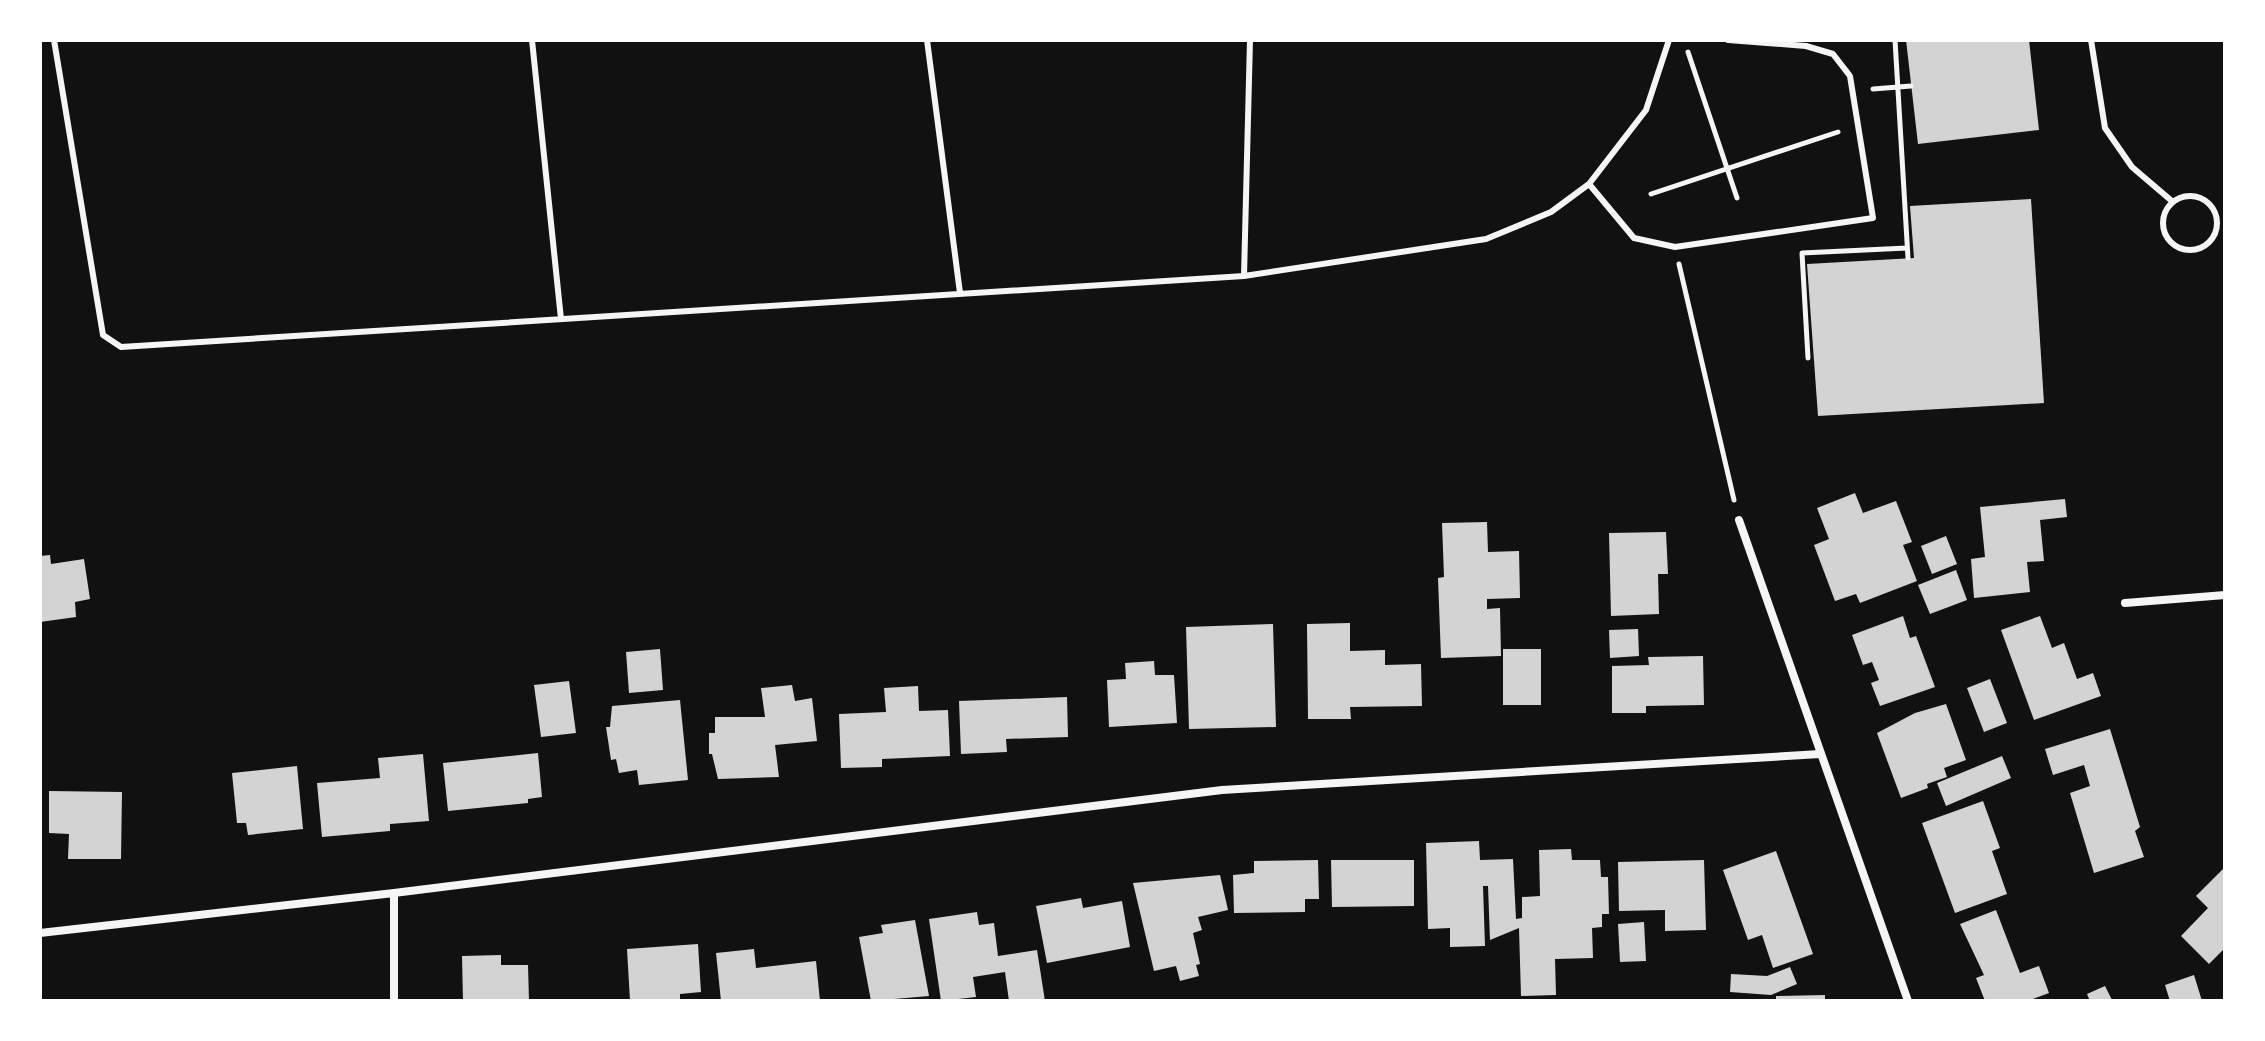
<svg xmlns="http://www.w3.org/2000/svg" width="2265" height="1041" viewBox="0 0 2265 1041" font-family="Arial,sans-serif">
  <style>
    .building { fill: #d3d3d3 }
    .lines { fill: none; stroke-linecap: round; stroke-linejoin: round }
    .path { stroke: #f5f5f5; stroke-width: 5 }
    .service { stroke: #f5f5f5; stroke-width: 6 }
    .minor { stroke: #f5f5f5; stroke-width: 8 }
  </style>
  <rect width="100%" height="100%" fill="#111"/>
  <path class="building" d="M 1906,40 L 2029,40 L 2039,130 L 1918,144 Z
    M 2031,199 L 2044,403 L 1818,416 L 1807,264 L 1914,258 L 1910,206 Z
    M 1855,493 L 1863,513 L 1896,501 L 1912,542 L 1903,545 L 1917,581 L 1860,603 L 1856,594 L 1835,601 L 1814,545 L 1829,539 L 1817,508 Z
    M 2065,499 L 2067,517 L 2040,520 L 2044,561 L 2027,562 L 2030,592 L 1974,598 L 1971,559 L 1985,557 L 1980,507 Z
    M 1487,522 L 1488,552 L 1519,551 L 1520,598 L 1487,599 L 1487,609 L 1500,608 L 1501,656 L 1441,658 L 1438,578 L 1444,577 L 1442,523 Z
    M 1666,532 L 1668,574 L 1658,574 L 1659,614 L 1611,616 L 1609,533 Z
    M 1946,536 L 1957,564 L 1932,574 L 1921,546 Z
    M 50,555 L 51,564 L 84,559 L 90,599 L 75,602 L 76,617 L 40,622 L 40,556 Z
    M 1956,570 L 1967,600 L 1930,614 L 1918,585 Z
    M 1903,616 L 1910,638 L 1916,636 L 1935,687 L 1880,706 L 1871,683 L 1879,680 L 1872,662 L 1863,665 L 1852,635 Z
    M 2040,616 L 2052,648 L 2064,643 L 2077,679 L 2093,673 L 2101,696 L 2034,720 L 2001,630 Z
    M 1350,623 L 1350,651 L 1385,650 L 1385,665 L 1421,664 L 1422,706 L 1350,707 L 1351,719 L 1308,719 L 1307,624 Z
    M 1273,624 L 1276,727 L 1189,729 L 1186,627 Z
    M 1638,629 L 1639,656 L 1610,658 L 1609,630 Z
    M 660,649 L 663,690 L 629,693 L 626,652 Z
    M 1503,649 L 1541,649 L 1541,705 L 1503,705 Z
    M 1703,656 L 1704,705 L 1646,706 L 1646,713 L 1612,713 L 1612,666 L 1649,665 L 1648,657 Z
    M 1154,661 L 1155,675 L 1174,675 L 1177,723 L 1109,727 L 1107,680 L 1126,679 L 1125,663 Z
    M 1990,679 L 2007,723 L 1984,732 L 1967,688 Z
    M 569,681 L 576,733 L 541,737 L 534,685 Z
    M 792,685 L 795,701 L 812,698 L 817,741 L 775,745 L 779,777 L 718,779 L 712,754 L 709,754 L 709,733 L 715,733 L 715,717 L 765,717 L 761,688 Z
    M 918,686 L 919,711 L 948,710 L 950,756 L 882,759 L 882,767 L 841,768 L 839,714 L 886,712 L 884,688 Z
    M 1067,697 L 1068,737 L 1006,739 L 1007,752 L 961,754 L 959,701 Z
    M 680,700 L 688,780 L 639,785 L 637,770 L 619,773 L 616,759 L 611,760 L 606,727 L 610,727 L 612,706 Z
    M 1946,704 L 1966,760 L 1944,768 L 1947,777 L 1927,784 L 1928,788 L 1901,798 L 1877,733 L 1915,713 Z
    M 2110,729 L 2140,827 L 2135,831 L 2144,857 L 2094,873 L 2070,793 L 2090,786 L 2084,765 L 2053,775 L 2045,749 Z
    M 538,753 L 542,797 L 528,799 L 528,803 L 448,811 L 443,763 Z
    M 423,754 L 429,821 L 390,824 L 390,831 L 322,837 L 317,783 L 380,778 L 378,758 Z
    M 2002,756 L 2011,778 L 1946,806 L 1937,783 Z
    M 297,766 L 303,829 L 248,835 L 246,823 L 237,823 L 232,773 Z
    M 49,791 L 122,792 L 121,859 L 68,859 L 69,834 L 49,833 Z
    M 1983,801 L 2000,848 L 1992,851 L 2007,894 L 1955,913 L 1922,823 Z
    M 1479,841 L 1480,860 L 1513,859 L 1516,919 L 1522,918 L 1522,897 L 1540,896 L 1539,850 L 1571,849 L 1572,860 L 1600,860 L 1601,877 L 1608,877 L 1609,914 L 1602,914 L 1602,927 L 1592,928 L 1593,958 L 1555,959 L 1556,995 L 1521,996 L 1519,928 L 1490,940 L 1488,886 L 1483,886 L 1485,946 L 1450,947 L 1450,928 L 1428,929 L 1426,843 Z
    M 1776,851 L 1813,954 L 1773,968 L 1762,935 L 1748,940 L 1723,870 Z
    M 1318,860 L 1319,899 L 1305,899 L 1305,912 L 1234,913 L 1233,875 L 1254,873 L 1254,861 Z
    M 1331,860 L 1414,860 L 1414,906 L 1332,907 Z
    M 1704,860 L 1706,930 L 1665,931 L 1665,910 L 1619,911 L 1618,862 Z
    M 2225,867 L 2225,948 L 2209,964 L 2181,936 L 2208,908 L 2196,896 Z
    M 1220,875 L 1228,910 L 1198,917 L 1202,930 L 1193,933 L 1200,964 L 1196,965 L 1199,976 L 1180,981 L 1176,966 L 1154,971 L 1133,883 Z
    M 1081,898 L 1083,908 L 1122,901 L 1130,947 L 1047,963 L 1036,906 Z
    M 1996,910 L 2020,973 L 2039,966 L 2049,993 L 2027,1001 L 1985,1001 L 1976,978 L 1984,975 L 1960,924 Z
    M 977,912 L 979,925 L 994,923 L 998,956 L 1037,950 L 1045,1001 L 1009,1001 L 1005,972 L 973,977 L 976,997 L 941,1001 L 929,919 Z
    M 915,920 L 929,996 L 871,1001 L 859,937 L 883,933 L 881,925 Z
    M 1644,922 L 1646,961 L 1620,962 L 1618,924 Z
    M 698,944 L 701,992 L 680,994 L 680,1001 L 630,1001 L 627,949 Z
    M 754,949 L 756,968 L 816,961 L 820,1001 L 721,1001 L 716,953 Z
    M 501,955 L 501,965 L 528,965 L 529,1001 L 463,1001 L 462,956 Z
    M 1790,967 L 1797,984 L 1771,995 L 1730,992 L 1731,974 L 1767,976 Z
    M 2194,975 L 2202,1001 L 2170,1001 L 2165,985 Z
    M 2105,986 L 2112,1000 L 2090,1001 L 2087,994 Z
    M 1825,995 L 1825,1001 L 1776,1001 L 1776,996 Z"/>
  <g class="lines">
    <path class="path" d="M 1895,40 L 1908,258
      M 1688,52 L 1737,198
      M 1873,89 L 1911,86
      M 1651,194 L 1838,132
      M 1679,264 L 1734,500
      M 1808,358 L 1802,253 L 1907,248"/>
    <path class="service" d="M 54,40 L 103,335 L 121,347 L 1244,276 L 1486,239 L 1551,212 L 1589,184 L 1646,110 L 1669,40
      M 532,40 L 561,319
      M 927,40 L 960,293
      M 2091,40 L 2105,128 L 2132,167 L 2173,202
      M 1589,184 L 1634,238 L 1675,247 L 1873,218 L 1850,76 L 1833,54 L 1806,46 L 1728,40
      M2163 223a27 27 0 1 1 54 0a27 27 0 1 1-54 0Z
      M 1244,276 L 1250,40"/>
    <path class="minor" d="M 1739,520 L 1908,1001
      M 2125,603 L 2225,595
      M 394,893 L 394,1001
      M 40,933 L 394,893 L 1222,790 L 1820,754"/>
  </g>
  <rect width="2265" height="1041" fill="none" stroke="#ffffff" stroke-width="84"/>
</svg>
